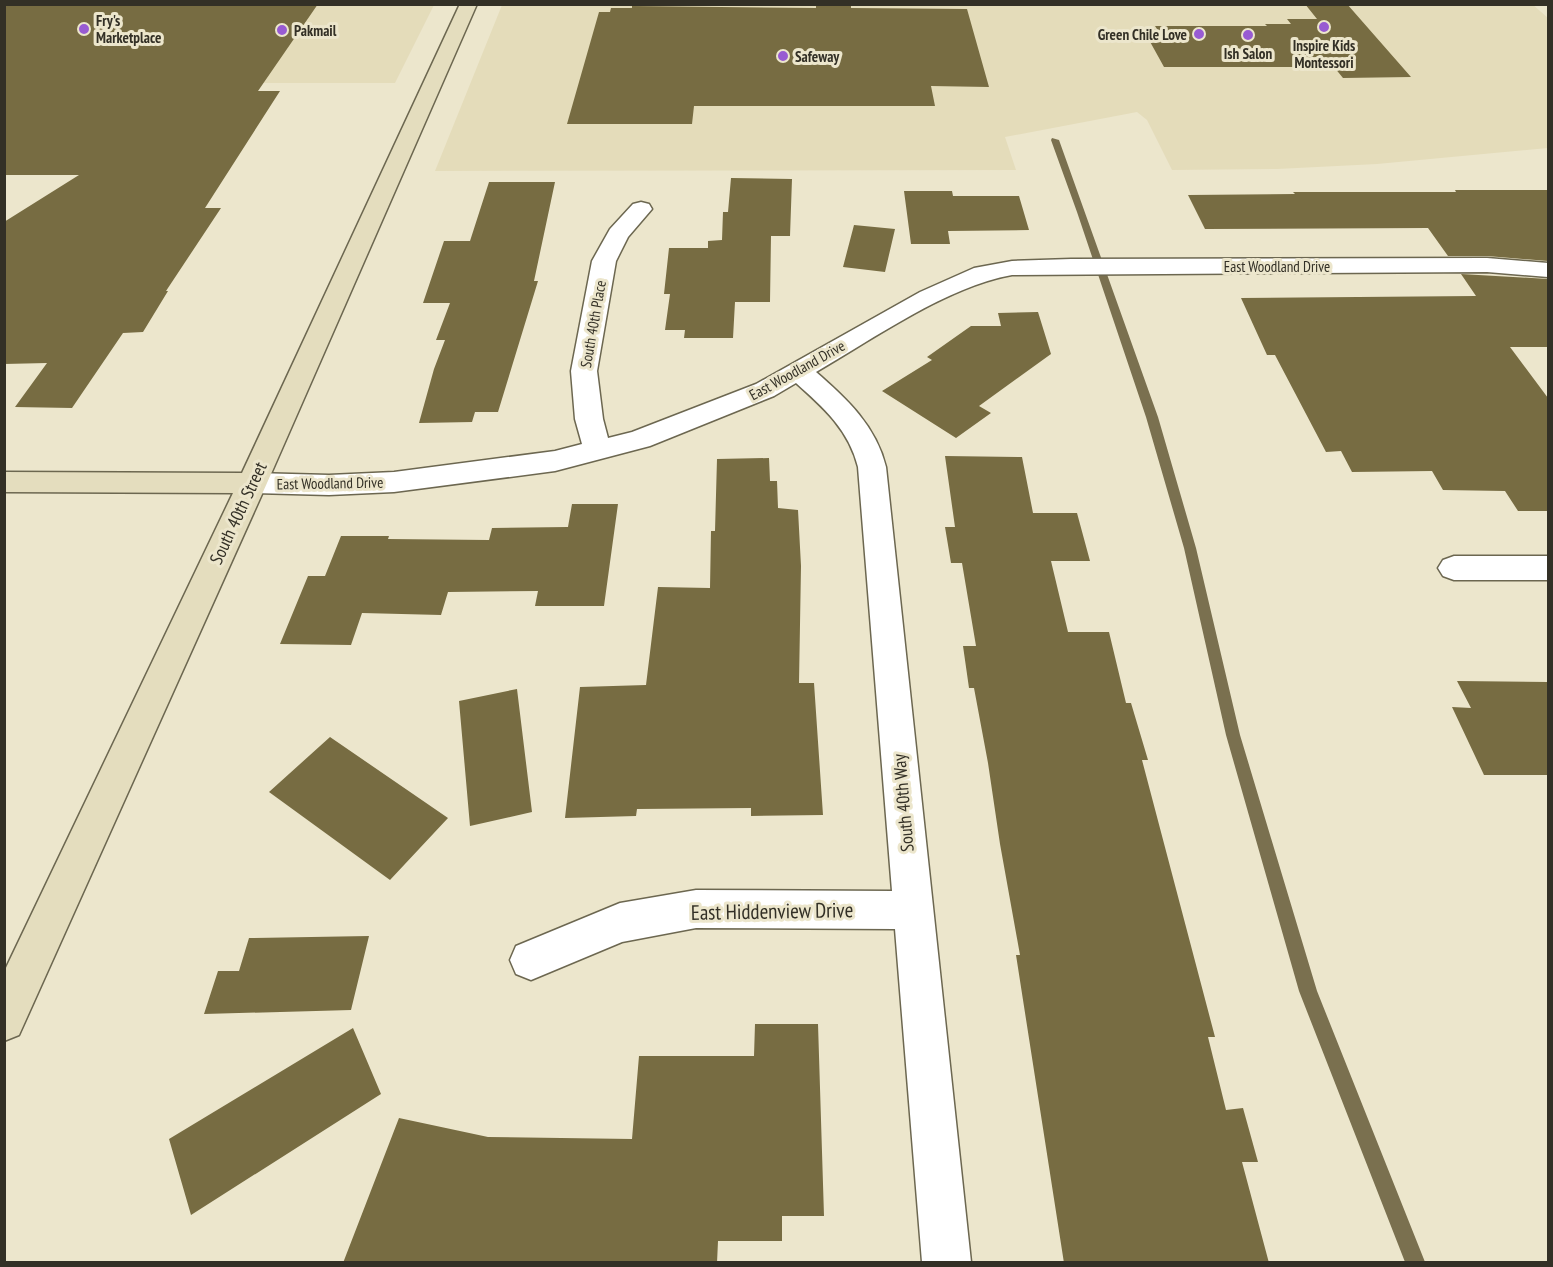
<svg xmlns="http://www.w3.org/2000/svg" width="1553" height="1267" viewBox="0 0 1553 1267" font-family="'PT Sans Narrow',sans-serif">
  <style>
    .built { fill: #e4dcba }
    .lines { fill: none; stroke-linecap: round; stroke-linejoin: round }
    .stream { fill: #7a704f; fill-rule: evenodd }
    .building { fill: #776c42 }
    .street-casing { stroke: #6c6750; stroke-width: 3 }
    .secondary-casing { stroke: #6c6750; stroke-width: 3 }
    .street { fill: #fff; fill-rule: evenodd }
    .secondary { fill: #e4ddbe; fill-rule: evenodd }
    .poi-dot { fill: #985bd2; stroke: #ece6cc; stroke-width: 2 }
    .labels { text-anchor: middle; dominant-baseline: central; stroke-width: 6; stroke-linejoin: round; paint-order: stroke }
    .far-poi-label { font-size: 15px; font-weight: bold; fill: #333026; stroke: #ece6cc; text-anchor: start }
    .far-street-label { font-size: 15px; fill: #333026; stroke: #ece6cc }
    .street-label { font-size: 18px; fill: #333026; stroke: #ece6cc }
    .near-street-label { font-size: 21px; fill: #333026; stroke: #ece6cc }
  </style>
  <rect width="100%" height="100%" fill="#ece6cc"/>
  <path class="built" d="M 1532,4 L 1548,18 L 1548,148 L 1377,164 L 1277,169 L 1172,170 L 1147,120 L 1137,112 L 1005,137 L 1016,170 L 435,171 L 502,5 Z
    M 5,5 L 434,5 L 395,83 L 5,83 Z"/>
  <g class="lines">
    <path class="stream" d="M 1052,138 L 1059,140 L 1158,417 L 1196,548 L 1240,735 L 1317,991 L 1425,1262 L 1405,1262 L 1299,991 L 1226,735 L 1184,548 L 1146,417 L 1077,212 L 1051,140 Z"/>
  </g>
  <path class="building" d="M 4,4 L 318,4 L 258,91 L 280,91 L 205,208 L 221,208 L 166,291 L 168,291 L 143,332 L 123,333 L 72,408 L 15,407 L 47,363 L 4,364 L 4,222 L 79,175 L 4,175 Z
    M 1305,4 L 1347,4 L 1411,77 L 1343,78 L 1334,67 L 1164,67 L 1143,29 L 1157,29 L 1155,26 L 1267,26 L 1265,24 L 1291,24 L 1287,19 L 1317,19 Z
    M 816,5 L 851,5 L 851,8 L 967,9 L 989,87 L 931,86 L 935,106 L 694,106 L 692,124 L 567,124 L 599,12 L 610,12 L 611,8 L 632,8 L 632,6 L 816,8 Z
    M 731,178 L 792,179 L 790,236 L 771,236 L 770,302 L 735,302 L 733,338 L 684,338 L 685,330 L 665,330 L 670,294 L 664,294 L 669,248 L 708,248 L 708,241 L 722,240 L 723,212 L 728,212 Z
    M 489,182 L 555,182 L 534,281 L 538,281 L 498,412 L 475,412 L 472,422 L 419,423 L 434,369 L 445,340 L 436,340 L 450,303 L 423,303 L 444,241 L 470,241 Z
    M 1455,190 L 1548,190 L 1548,261 L 1487,256 L 1448,256 L 1428,228 L 1205,229 L 1188,195 L 1295,194 L 1293,192 L 1456,192 Z
    M 904,191 L 952,191 L 953,196 L 1019,196 L 1029,230 L 948,231 L 950,244 L 911,244 Z
    M 854,225 L 895,229 L 885,272 L 843,267 Z
    M 1461,274 L 1548,279 L 1548,347 L 1510,347 L 1548,398 L 1548,511 L 1518,511 L 1505,491 L 1443,490 L 1432,471 L 1352,472 L 1341,451 L 1326,452 L 1275,355 L 1267,355 L 1241,298 L 1476,296 Z
    M 1038,312 L 1051,354 L 979,406 L 991,413 L 956,438 L 882,391 L 932,360 L 927,357 L 971,326 L 1001,326 L 998,313 Z
    M 945,456 L 1022,457 L 1033,513 L 1077,513 L 1090,561 L 1051,561 L 1068,632 L 1109,632 L 1126,703 L 1131,703 L 1148,760 L 1142,760 L 1215,1037 L 1208,1037 L 1226,1110 L 1243,1108 L 1258,1162 L 1242,1162 L 1269,1263 L 1064,1263 L 1016,955 L 1020,955 L 1000,844 L 988,763 L 974,688 L 969,688 L 963,646 L 976,646 L 962,563 L 951,563 L 945,527 L 955,527 Z
    M 769,458 L 770,481 L 777,481 L 778,508 L 798,510 L 801,566 L 799,683 L 814,683 L 823,815 L 751,816 L 751,808 L 637,809 L 636,816 L 565,818 L 580,687 L 646,685 L 658,587 L 710,588 L 711,531 L 715,531 L 717,459 Z
    M 572,504 L 618,504 L 604,606 L 535,606 L 538,591 L 448,592 L 441,615 L 362,613 L 351,645 L 280,644 L 308,576 L 325,576 L 341,536 L 389,536 L 388,539 L 489,540 L 492,528 L 568,527 Z
    M 1457,681 L 1548,682 L 1548,775 L 1484,775 L 1452,707 L 1471,708 Z
    M 517,689 L 532,812 L 470,826 L 459,701 Z
    M 330,737 L 448,818 L 390,880 L 269,792 Z
    M 369,936 L 351,1010 L 204,1014 L 218,971 L 239,971 L 249,938 Z
    M 755,1024 L 818,1024 L 824,1216 L 782,1216 L 782,1241 L 718,1241 L 717,1263 L 343,1263 L 399,1118 L 488,1137 L 632,1139 L 639,1056 L 754,1056 Z
    M 353,1028 L 381,1094 L 191,1215 L 169,1139 Z"/>
  <g class="lines">
    <g class="street-casing">
      <path id="street" d="M 641,202 L 649,204 L 652,209 L 628,237 L 616,261 L 597,371 L 603,419 L 608,438 L 632,432 L 756,384 L 920,292 L 974,268 L 1012,261 L 1071,259 L 1487,258 L 1548,263 L 1548,277 L 1487,272 L 1012,275 C 948,286 873,339 816,372 C 847,399 876,426 886,467 L 971,1262 L 922,1262 L 895,929 L 696,928 L 622,942 L 531,980 L 516,974 L 510,960 L 516,946 L 620,903 L 696,890 L 892,891 L 858,467 C 849,430 824,408 796,383 L 774,396 L 650,446 L 555,471 L 394,492 L 329,495 L 252,493 L 242,490 L 237,483 L 242,476 L 252,473 L 329,475 L 394,472 L 555,451 L 582,444 L 575,419 L 571,371 L 592,261 L 610,229 L 633,204 Z
        M 1454,556 L 1548,556 L 1548,580 L 1454,580 L 1443,576 L 1438,568 L 1443,560 Z"/>
    </g>
    <g class="secondary-casing">
      <path id="secondary" d="M 460,4 L 477,4 L 267,483 L 19,1035 L 4,1041 L 4,972 L 233,493 L 4,492 L 4,472 L 242,473 Z"/>
    </g>
    <use href="#street" class="street"/>
    <use href="#secondary" class="secondary"/>
  </g>
  <g class="poi-dot">
    <circle cx="1324" cy="27" r="6"/>
    <circle cx="84" cy="29" r="6"/>
    <circle cx="282" cy="30" r="6"/>
    <circle cx="1199" cy="34" r="6"/>
    <circle cx="1248" cy="35" r="6"/>
    <circle cx="783" cy="56" r="6"/>
  </g>
  <g class="labels">
    <g class="far-poi-label">
      <text x="96" y="20">Fry's<tspan x="96" dy="17">Marketplace</tspan></text>
      <text x="294" y="30">Pakmail</text>
      <text x="1187" y="34" text-anchor="end">Green Chile Love</text>
      <text x="1324" y="45" text-anchor="middle">Inspire Kids<tspan x="1324" dy="17">Montessori</tspan></text>
      <text x="1248" y="53" text-anchor="middle">Ish Salon</text>
      <text x="795" y="56">Safeway</text>
    </g>
    <g class="far-street-label">
      <text x="1277" y="266">East Woodland Drive</text>
      <text transform="translate(593 324) rotate(-80)">South 40th Place</text>
      <text transform="translate(797 370) rotate(-29)">East Woodland Drive</text>
      <text transform="translate(330 483) rotate(-1)">East Woodland Drive</text>
    </g>
    <g class="street-label">
      <text transform="translate(238 513) rotate(-65)">South 40th Street</text>
      <text transform="translate(903 803) rotate(-95)">South 40th Way</text>
    </g>
    <g class="near-street-label">
      <text transform="translate(772 911) rotate(-1)">East Hiddenview Drive</text>
    </g>
  </g>
  <rect width="1553" height="1267" fill="none" stroke="#333026" stroke-width="12"/>
</svg>
